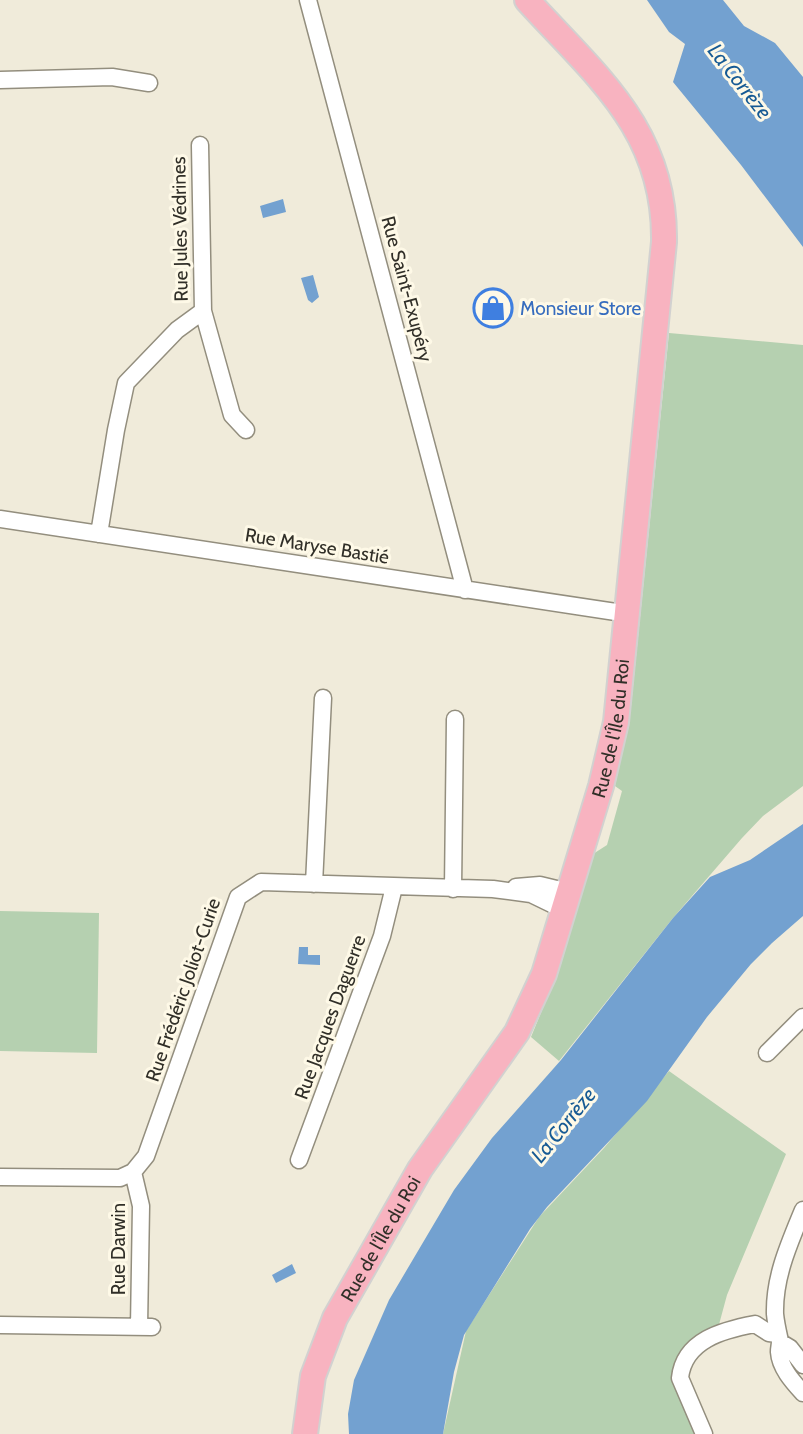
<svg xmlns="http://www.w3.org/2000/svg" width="803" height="1434" viewBox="0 0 803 1434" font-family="Cabin,sans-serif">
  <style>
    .green { fill: #b5d0b0 }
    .water { fill: #73a1d0 }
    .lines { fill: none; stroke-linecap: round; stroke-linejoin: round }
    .street-casing { stroke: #938e7e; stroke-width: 19 }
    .primary-casing { stroke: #d2d1d0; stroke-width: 28 }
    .street { stroke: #fff; stroke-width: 16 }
    .primary { stroke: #f8b3c0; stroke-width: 24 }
    .labels { text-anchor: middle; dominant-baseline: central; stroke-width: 6; stroke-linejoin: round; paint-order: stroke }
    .street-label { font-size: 19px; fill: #312f28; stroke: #fef9e7 }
    .shop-label { font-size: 19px; fill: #366cbe; stroke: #fef9e7; text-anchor: start }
    .water-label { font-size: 21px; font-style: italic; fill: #165a94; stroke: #fef9e7 }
  </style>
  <rect width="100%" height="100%" fill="#f0ebda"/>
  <path class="green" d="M 669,333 L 803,345 L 803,786 L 763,816 L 742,838 L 673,918 L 559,1061 L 531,1037 L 561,964 L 593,854 L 607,845 L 622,791 L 615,786 L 631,706 Z
    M 0,911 L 99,913 L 97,1053 L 0,1051 Z
    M 669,1071 L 786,1154 L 727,1295 L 714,1343 L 694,1359 L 688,1377 L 691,1390 L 710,1434 L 443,1434 L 466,1331 L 539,1217 L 604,1148 Z"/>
  <path class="water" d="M 647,0 L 723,0 L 744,26 L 775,43 L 803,77 L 803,247 L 741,165 L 673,82 L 685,44 L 669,32 Z
    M 283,199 L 286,212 L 263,218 L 260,206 Z
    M 313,275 L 319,297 L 312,303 L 308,300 L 301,278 Z
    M 803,824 L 803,916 L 772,943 L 751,964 L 707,1017 L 647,1101 L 547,1207 L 530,1229 L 464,1335 L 454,1372 L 443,1434 L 349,1434 L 348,1414 L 354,1380 L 389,1300 L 454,1190 L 492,1138 L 561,1060 L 673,918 L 710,877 L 750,860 Z
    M 299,947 L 308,947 L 308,955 L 320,955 L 320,965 L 298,964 Z
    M 292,1264 L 296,1273 L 276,1283 L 272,1275 Z"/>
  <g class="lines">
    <g class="street-casing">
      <path id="street" d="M 308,0 L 465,590
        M 0,80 L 112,77 L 149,83
        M 200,145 L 203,311 L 232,415 L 246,430
        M 0,519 L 629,614
        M 99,534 L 116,430 L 126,383 L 177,330 L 203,311
        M 314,884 L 323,698
        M 516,887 L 540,885 L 569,892
        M 453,889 L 455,719
        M 767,1053 L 803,1017
        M 299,1160 L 382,936 L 394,887
        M 133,1172 L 141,1206 L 139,1327
        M 0,1177 L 120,1178 L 133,1172 L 146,1156 L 238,897 L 261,882 L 493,889 L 531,894 L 564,910
        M 803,1210 C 789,1244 774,1277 775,1314 C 776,1324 778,1332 780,1341 C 780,1346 779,1347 779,1352 C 780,1368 793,1382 803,1393
        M 0,1325 L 152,1327
        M 780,1342 L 790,1348 L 803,1365
        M 704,1434 L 680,1378 C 684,1340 723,1330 755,1324 L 769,1333 L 777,1334"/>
    </g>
    <g class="primary-casing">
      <g id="primary">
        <path id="s1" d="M 305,1434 L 313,1376 L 335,1318 L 420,1169 L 517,1032 L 544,974 L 601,786 L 616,722 L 664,242 C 666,130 596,76 527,0"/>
      </g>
    </g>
    <use href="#street" class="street"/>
    <use href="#primary" class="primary"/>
  </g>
  <defs>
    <g id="shop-ring" transform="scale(2.0125)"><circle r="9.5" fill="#fef9e7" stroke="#3f7fe0" stroke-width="1.5"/><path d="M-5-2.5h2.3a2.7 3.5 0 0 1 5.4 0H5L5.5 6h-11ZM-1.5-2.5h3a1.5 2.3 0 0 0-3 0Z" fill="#3f7fe0"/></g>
  </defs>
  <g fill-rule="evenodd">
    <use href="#shop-ring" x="493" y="308"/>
  </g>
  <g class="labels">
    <g class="street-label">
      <text transform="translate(180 229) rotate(-91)">Rue Jules Védrines</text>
      <text transform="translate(407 289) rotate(75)">Rue Saint-Exupéry</text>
      <text transform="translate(317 546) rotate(9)">Rue Maryse Bastié</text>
      <text stroke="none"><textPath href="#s1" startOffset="779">Rue de l'Île du Roi</textPath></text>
      <text transform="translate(183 990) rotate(-71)">Rue Frédéric Joliot-Curie</text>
      <text transform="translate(330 1017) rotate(-70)">Rue Jacques Daguerre</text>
      <text stroke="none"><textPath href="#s1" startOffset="212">Rue de l'Île du Roi</textPath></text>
      <text transform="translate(118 1249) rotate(-90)">Rue Darwin</text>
    </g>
    <g class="shop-label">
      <text x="520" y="308">Monsieur Store</text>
    </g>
    <g class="water-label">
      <text transform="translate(740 81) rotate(52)">La Corrèze</text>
      <text transform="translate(563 1125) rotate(-51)">La Corrèze</text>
    </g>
  </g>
</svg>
